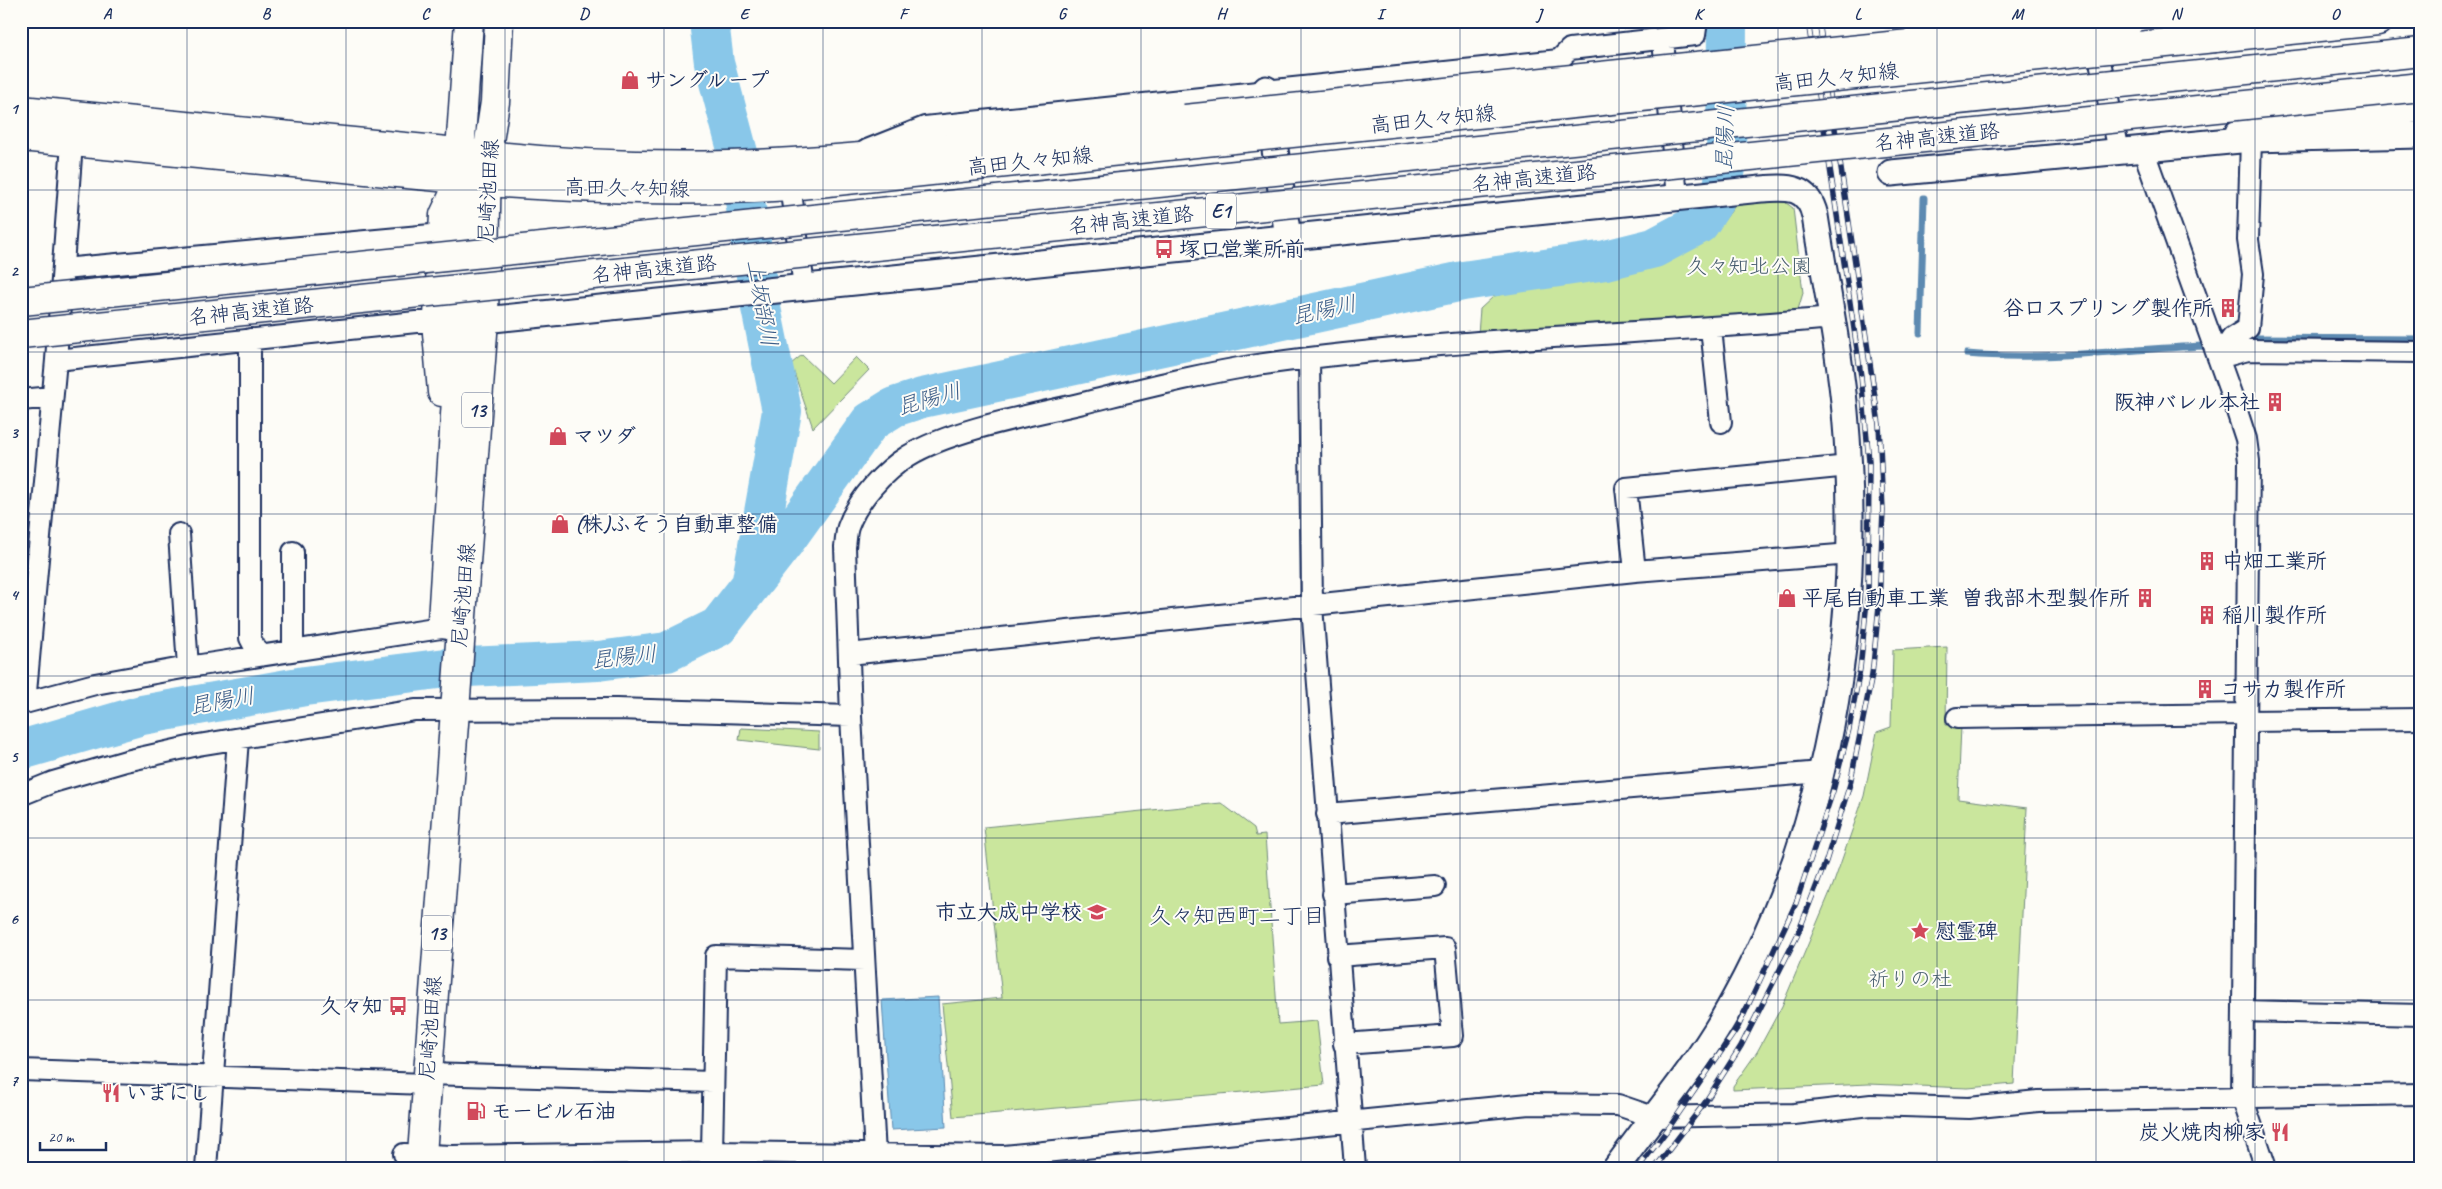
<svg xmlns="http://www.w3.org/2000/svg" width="2442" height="1189" viewBox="0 0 2442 1189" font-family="Caveat,'Klee One',sans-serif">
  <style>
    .green { fill: #cae69d; stroke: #728a7e }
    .water { fill: #89c7e9; stroke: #5d8ab1 }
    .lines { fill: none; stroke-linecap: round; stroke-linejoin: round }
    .stream { stroke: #5d8ab1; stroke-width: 7 }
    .river { stroke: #89c7e9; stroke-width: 40 }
    .minor-casing { stroke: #1b2f5e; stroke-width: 24 }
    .tertiary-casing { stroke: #1b2f5e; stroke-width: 29 }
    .secondary-casing { stroke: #1b2f5e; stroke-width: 31 }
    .primary-casing { stroke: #1b2f5e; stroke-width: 31 }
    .minor { stroke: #fdfcf7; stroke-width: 20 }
    .tertiary { stroke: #fdfcf7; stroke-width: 25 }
    .secondary { stroke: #fdfcf7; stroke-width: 28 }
    .primary { stroke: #fdfcf7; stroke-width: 28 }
    .rail-casing { stroke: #1b2f5e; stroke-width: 5.5 }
    .rail { stroke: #fdfcf7; stroke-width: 4; stroke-dasharray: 11; stroke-linecap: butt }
    .secondary-bridge-casing { stroke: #1b2f5e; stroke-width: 31; stroke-linecap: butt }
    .motorway-bridge-casing { stroke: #1b2f5e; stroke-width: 31; stroke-linecap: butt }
    .secondary-bridge { stroke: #fdfcf7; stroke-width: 28 }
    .motorway-bridge { stroke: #fdfcf7; stroke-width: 28 }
    .grid { fill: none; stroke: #1b2f5e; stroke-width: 1; stroke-opacity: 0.55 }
    .labels { text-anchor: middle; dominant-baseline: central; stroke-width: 4; stroke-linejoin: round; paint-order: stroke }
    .shield { fill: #fdfcf7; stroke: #5f6c8c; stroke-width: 1 }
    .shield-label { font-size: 20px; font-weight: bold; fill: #1b2f5e }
    .street-label { font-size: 21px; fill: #1b2f5e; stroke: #fdfcf7 }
    .poi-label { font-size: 21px; font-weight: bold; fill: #1b2f5e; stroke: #fdfcf7; text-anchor: start }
    .park-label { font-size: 21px; fill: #475d6e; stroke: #fdfcf7 }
    .water-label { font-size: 22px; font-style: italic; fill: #3c5d88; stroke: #fdfcf7 }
    .neighbourhood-label { font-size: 22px; fill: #1b2f5e; stroke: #fdfcf7 }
    .neatline { fill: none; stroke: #1b2f5e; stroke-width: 2 }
    .grid-label { font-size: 16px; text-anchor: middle; font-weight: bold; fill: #1b2f5e }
  </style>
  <rect width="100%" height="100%" fill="#fdfcf7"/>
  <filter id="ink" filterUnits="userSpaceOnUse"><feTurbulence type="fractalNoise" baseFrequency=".02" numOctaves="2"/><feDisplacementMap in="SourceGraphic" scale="10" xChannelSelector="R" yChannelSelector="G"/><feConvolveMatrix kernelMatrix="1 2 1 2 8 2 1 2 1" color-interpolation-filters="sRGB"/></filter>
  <g filter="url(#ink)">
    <path class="green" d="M 1782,200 L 1793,208 L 1803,293 L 1797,313 L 1478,334 L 1480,309 L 1494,296 L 1646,266 L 1675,257 L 1706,239 L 1723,222 L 1737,203 Z
      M 802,355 L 831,383 L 856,357 L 869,370 L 813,428 L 791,364 Z
      M 1947,647 L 1946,725 L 1961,726 L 1958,799 L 2027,808 L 2014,1084 L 1968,1088 L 1869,1084 L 1733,1090 L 1733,1086 L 1757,1052 L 1782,1006 L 1833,885 L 1864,796 L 1877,732 L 1891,727 L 1893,650 Z
      M 741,728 L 819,732 L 819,749 L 739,740 Z
      M 1221,803 L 1254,828 L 1256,836 L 1265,835 L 1278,1024 L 1317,1021 L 1324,1085 L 953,1117 L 942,1004 L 1002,998 L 984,827 Z"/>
    <path class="water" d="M 938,997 L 946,1127 L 891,1130 L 882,1000 Z"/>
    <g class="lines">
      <path class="stream" d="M 1920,333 L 1924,198
        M 2244,341 L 2252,338 L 2421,339
        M 1967,354 C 2046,361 2125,349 2204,346"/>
      <path class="river" d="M 709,21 L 714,63 L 738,153 L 760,303 L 782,411 L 752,580
        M 21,750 L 142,715 L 305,686 L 446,668 L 598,661 L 667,652 L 718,627 L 785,541 L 870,422 L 894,407 L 922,398 L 1463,281 L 1606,260 L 1654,248 L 1699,224 L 1723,187 L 1726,168 L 1727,21"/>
      <g class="minor-casing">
        <path id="minor" d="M 2095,38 L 2119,151
          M 1663,40 L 1677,198
          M 2236,131 L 2248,128 L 2421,112
          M 2143,149 L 2234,402 L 2246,439 L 2249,461 L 2242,1097 L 2266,1168
          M 867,150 L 925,127 L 1559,60 L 1570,49 L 1695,35 L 1697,21
          M 790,186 L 804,286
          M 63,269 L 442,234
          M 1711,328 L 1721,422
          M 250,339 L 250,638 L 259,655
          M 1309,358 L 1312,606 L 1355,1168
          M 2218,358 L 2232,338 L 2248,328 L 2253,274 L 2248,240 L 2251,139
          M 2218,358 L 2248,350 L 2421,352
          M 56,360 L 416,322 L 438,322
          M 21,400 L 52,397
          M 179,534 L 188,667
          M 293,552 L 293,649
          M 1635,571 L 1626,488 L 1849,466
          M 849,654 L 1635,571 L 1851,554
          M 25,703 L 56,360 L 72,143
          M 21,704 L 95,684 L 188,667 L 441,628 L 459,630
          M 1957,718 L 2246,714
          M 2246,721 L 2421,719
          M 21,795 L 53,782 L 126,761 L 198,745 L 415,710 L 616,709 L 851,716
          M 1327,814 L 1821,772
          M 1333,894 L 1435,886
          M 1337,956 L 1445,948 L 1453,1036 L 1344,1044
          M 2243,1011 L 2421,1015
          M 21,1070 L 426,1084
          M 427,1074 L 713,1082
          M 712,1152 L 716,956 L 864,960
          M 404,1154 L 452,1156 L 712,1152 L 1004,1156 L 1529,1104 L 1618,1105 L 1653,1117 L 1794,1114 L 1871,1105 L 1969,1108 L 2038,1101 L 2421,1094
          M 875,1155 L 851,716 L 845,547 C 846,541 846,533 848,527 C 858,499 884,471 908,456 C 952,429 1032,415 1083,403 C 1141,389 1199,374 1257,365 C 1444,338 1634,335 1821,319 L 1832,322
          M 206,1168 L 238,739"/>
      </g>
      <g class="tertiary-casing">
        <path id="tertiary" d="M 1266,89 L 1288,237
          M 1891,173 L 2251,139 L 2421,135
          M 484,320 L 1761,189 C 1787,187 1808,185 1815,216 C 1825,281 1839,346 1845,412 C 1864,622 1830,835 1723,1019 C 1692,1072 1651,1119 1616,1168"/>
      </g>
      <g class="secondary-casing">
        <path id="secondary" d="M 2215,38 L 2378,21
          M 487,155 C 567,164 649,167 729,165 C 882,160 1034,137 1185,119
          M 486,182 C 587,189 690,193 790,186 L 1186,144"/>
      </g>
      <g class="primary-casing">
        <path id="primary" d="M 21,110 L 478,154
          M 21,137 L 480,181
          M 442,392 L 437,333 L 444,215 L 461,179
          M 442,621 L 467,225 L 460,152 L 469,21
          M 421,1168 L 484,320 L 487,155 L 495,102 L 499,21"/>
      </g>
      <use href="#minor" class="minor"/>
      <use href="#tertiary" class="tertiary"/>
      <use href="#secondary" class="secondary"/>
      <use href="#primary" class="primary"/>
      <g class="rail-casing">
        <path id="rail" d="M 1638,1168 L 1668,1129 L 1738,1027 L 1796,903 L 1833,791 L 1849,729 L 1860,669 L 1868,591 L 1869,461 L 1861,376 L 1808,21
          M 1655,1168 L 1704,1104 L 1741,1046 L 1797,936 L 1826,861 L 1850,784 L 1872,675 L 1879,606 L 1883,510 L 1879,424 L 1819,21"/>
      </g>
      <use href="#rail" class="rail"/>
      <g class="secondary-bridge-casing">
        <path id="secondary-bridge" d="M 1185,119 L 2130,21
          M 1186,144 L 2215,38"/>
      </g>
      <g class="motorway-bridge-casing">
        <path id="motorway-bridge" d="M 22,301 L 2421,52
          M 21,334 L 2421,87"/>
      </g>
      <use href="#secondary-bridge" class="secondary-bridge"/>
      <use href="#motorway-bridge" class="motorway-bridge"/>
    </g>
  </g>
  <path class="grid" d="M 187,21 L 187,1168M 346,21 L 346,1168M 505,21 L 505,1168M 664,21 L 664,1168M 823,21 L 823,1168M 982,21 L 982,1168M 1141,21 L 1141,1168M 1301,21 L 1301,1168M 1460,21 L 1460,1168M 1619,21 L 1619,1168M 1778,21 L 1778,1168M 1937,21 L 1937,1168M 2096,21 L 2096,1168M 2255,21 L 2255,1168M 21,190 L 2421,190M 21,352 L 2421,352M 21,514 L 2421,514M 21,676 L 2421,676M 21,838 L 2421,838M 21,1000 L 2421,1000"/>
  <defs>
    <g id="shop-bare" transform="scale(1.5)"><path d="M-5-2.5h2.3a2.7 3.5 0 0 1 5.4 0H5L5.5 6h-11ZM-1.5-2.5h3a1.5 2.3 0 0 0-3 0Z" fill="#d1495b" stroke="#fdfcf7" stroke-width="2.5" paint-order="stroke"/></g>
    <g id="bus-bare" transform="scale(1.5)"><path d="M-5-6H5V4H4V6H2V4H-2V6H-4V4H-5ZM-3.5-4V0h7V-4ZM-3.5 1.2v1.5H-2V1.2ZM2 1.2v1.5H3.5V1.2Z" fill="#d1495b" stroke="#fdfcf7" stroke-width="2.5" paint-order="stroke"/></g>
    <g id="building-bare" transform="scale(1.5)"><path d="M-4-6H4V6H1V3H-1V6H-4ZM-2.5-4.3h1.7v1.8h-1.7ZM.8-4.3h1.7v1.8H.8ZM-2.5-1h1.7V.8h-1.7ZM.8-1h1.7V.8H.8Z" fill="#d1495b" stroke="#fdfcf7" stroke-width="2.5" paint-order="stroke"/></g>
    <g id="school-bare" transform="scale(1.5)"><path d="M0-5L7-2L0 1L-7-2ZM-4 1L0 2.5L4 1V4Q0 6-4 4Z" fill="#d1495b" stroke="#fdfcf7" stroke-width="2.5" paint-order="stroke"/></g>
    <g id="sight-bare" transform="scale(1.5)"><path d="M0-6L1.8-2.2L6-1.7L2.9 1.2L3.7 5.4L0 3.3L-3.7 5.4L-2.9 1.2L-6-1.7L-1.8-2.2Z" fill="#d1495b" stroke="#fdfcf7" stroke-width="2.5" paint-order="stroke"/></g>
    <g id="restaurant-bare" transform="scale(1.5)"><path d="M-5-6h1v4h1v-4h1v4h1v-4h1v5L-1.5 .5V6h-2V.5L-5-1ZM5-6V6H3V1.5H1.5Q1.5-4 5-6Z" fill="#d1495b" stroke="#fdfcf7" stroke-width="2.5" paint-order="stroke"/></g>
    <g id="fuel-bare" transform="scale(1.5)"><path d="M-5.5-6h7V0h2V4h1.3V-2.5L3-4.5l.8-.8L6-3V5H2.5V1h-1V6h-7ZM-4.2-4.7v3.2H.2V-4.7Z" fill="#d1495b" stroke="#fdfcf7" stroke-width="2.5" paint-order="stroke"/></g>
  </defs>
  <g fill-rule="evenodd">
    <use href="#shop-bare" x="630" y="80"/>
    <use href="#bus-bare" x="1164" y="249"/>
    <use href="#building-bare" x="2228" y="308"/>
    <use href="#building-bare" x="2275" y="402"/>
    <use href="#shop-bare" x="558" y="436"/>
    <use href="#shop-bare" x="560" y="524"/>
    <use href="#building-bare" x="2207" y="561"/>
    <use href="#shop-bare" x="1787" y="598"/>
    <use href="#building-bare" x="2145" y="598"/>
    <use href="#building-bare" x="2207" y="615"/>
    <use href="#building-bare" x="2205" y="689"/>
    <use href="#school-bare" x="1097" y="912"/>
    <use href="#sight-bare" x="1920" y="931"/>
    <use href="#bus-bare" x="398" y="1006"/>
    <use href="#restaurant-bare" x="111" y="1093"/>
    <use href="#fuel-bare" x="476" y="1111"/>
    <use href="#restaurant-bare" x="2280" y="1132"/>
  </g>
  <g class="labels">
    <g class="shield">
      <rect x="1206" y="193.5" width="30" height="35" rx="4"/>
      <rect x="462" y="392.5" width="30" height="35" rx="4"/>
      <rect x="422" y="915.5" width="30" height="35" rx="4"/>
    </g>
    <g class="shield-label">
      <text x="1221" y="211">E1</text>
      <text x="477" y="410">13</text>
      <text x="437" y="933">13</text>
    </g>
    <g class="street-label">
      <text transform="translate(1836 77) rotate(-6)">高田久々知線</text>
      <text transform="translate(1433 119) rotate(-6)">高田久々知線</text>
      <text transform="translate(1937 137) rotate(-6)">名神高速道路</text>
      <text transform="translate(1030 161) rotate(-6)">高田久々知線</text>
      <text transform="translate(1534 178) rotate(-6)">名神高速道路</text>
      <text transform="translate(627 188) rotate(1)">高田久々知線</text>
      <text transform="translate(488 191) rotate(-87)">尼崎池田線</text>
      <text transform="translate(1131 220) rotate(-6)">名神高速道路</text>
      <text transform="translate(654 269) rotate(-6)">名神高速道路</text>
      <text transform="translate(251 311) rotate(-6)">名神高速道路</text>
      <text transform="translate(463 595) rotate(-85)">尼崎池田線</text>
      <text transform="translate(430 1028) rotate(-86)">尼崎池田線</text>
    </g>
    <g class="poi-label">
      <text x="645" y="80">サングループ</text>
      <text x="1179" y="249">塚口営業所前</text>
      <text x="2213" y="308" text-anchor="end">谷口スプリング製作所</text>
      <text x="2260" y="402" text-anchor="end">阪神バレル本社</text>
      <text x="573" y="436">マツダ</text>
      <text x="575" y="524">(株)ふそう自動車整備</text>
      <text x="2222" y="561">中畑工業所</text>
      <text x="1802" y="598">平尾自動車工業</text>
      <text x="2130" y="598" text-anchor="end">曽我部木型製作所</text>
      <text x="2222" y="615">稲川製作所</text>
      <text x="2220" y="689">コサカ製作所</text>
      <text x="1082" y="912" text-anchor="end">市立大成中学校</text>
      <text x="1935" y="931">慰霊碑</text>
      <text x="383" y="1006" text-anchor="end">久々知</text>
      <text x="126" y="1093">いまにし</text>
      <text x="491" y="1111">モービル石油</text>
      <text x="2265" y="1132" text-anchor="end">炭火焼肉柳家</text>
    </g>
    <g class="park-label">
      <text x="1749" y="266">久々知北公園</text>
      <text x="1910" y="979">祈りの杜</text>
    </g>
    <g class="water-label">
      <text transform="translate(1725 138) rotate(-88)">昆陽川</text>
      <text transform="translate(762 303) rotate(80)">上坂部川</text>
      <text transform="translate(1324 310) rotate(-12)">昆陽川</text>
      <text transform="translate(929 399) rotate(-16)">昆陽川</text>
      <text transform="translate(624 657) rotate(-6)">昆陽川</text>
      <text transform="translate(222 701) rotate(-10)">昆陽川</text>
    </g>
    <g class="neighbourhood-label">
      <text x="1237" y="916">久々知西町二丁目</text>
    </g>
  </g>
  <rect width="2442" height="1189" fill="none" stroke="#fdfcf7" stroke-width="55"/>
  <path d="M40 1142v8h66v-8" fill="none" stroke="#1b2f5e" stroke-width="2.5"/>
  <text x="48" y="1142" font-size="15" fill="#1b2f5e" stroke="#fdfcf7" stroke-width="4" paint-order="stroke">20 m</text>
  <rect x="28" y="28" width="2386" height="1134" class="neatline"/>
  <g class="grid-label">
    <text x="107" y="19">A</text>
    <text x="266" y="19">B</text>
    <text x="425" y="19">C</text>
    <text x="584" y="19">D</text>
    <text x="744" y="19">E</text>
    <text x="903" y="19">F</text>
    <text x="1062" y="19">G</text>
    <text x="1221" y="19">H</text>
    <text x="1380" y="19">I</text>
    <text x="1539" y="19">J</text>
    <text x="1698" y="19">K</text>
    <text x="1858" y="19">L</text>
    <text x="2017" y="19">M</text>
    <text x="2176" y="19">N</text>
    <text x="2335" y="19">O</text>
    <text x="14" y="114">1</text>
    <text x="14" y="276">2</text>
    <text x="14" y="438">3</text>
    <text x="14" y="600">4</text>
    <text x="14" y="762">5</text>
    <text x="14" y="924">6</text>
    <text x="14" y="1086">7</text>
  </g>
</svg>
